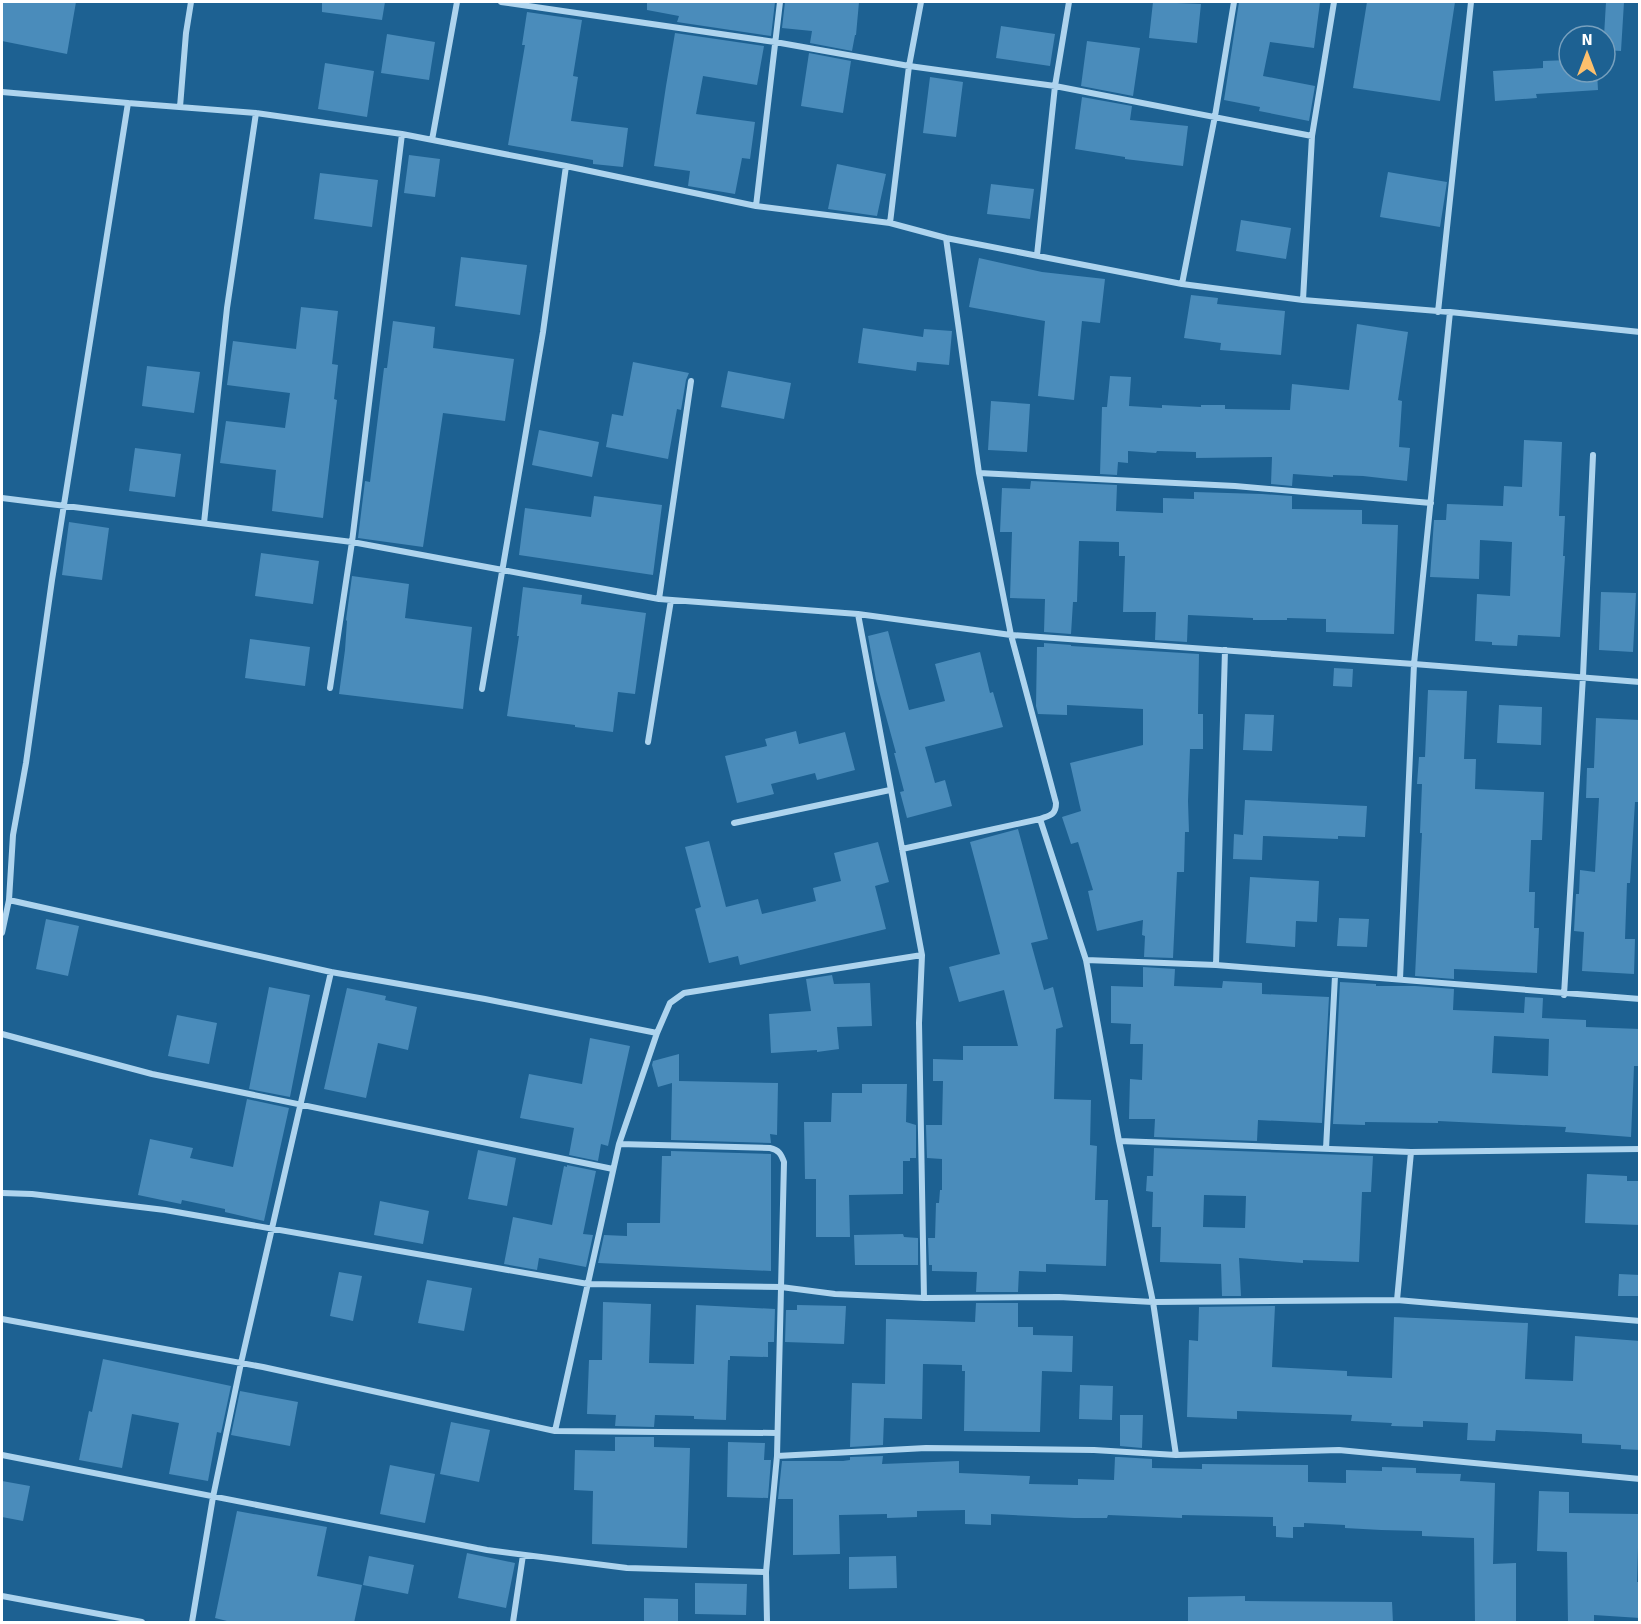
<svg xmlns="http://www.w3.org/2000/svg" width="1641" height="1624" viewBox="0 0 1641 1624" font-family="Signika,sans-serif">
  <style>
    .building { fill: #4a8cbb; fill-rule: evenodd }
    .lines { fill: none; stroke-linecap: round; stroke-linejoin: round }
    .street { stroke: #aed4ee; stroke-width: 6 }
  </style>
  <rect width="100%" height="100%" fill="#1d6192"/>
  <path class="building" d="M 2,2 L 76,2 L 67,54 L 2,41 Z
    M 322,2 L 385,2 L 382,20 L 322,12 Z
    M 647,2 L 775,2 L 771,36 L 677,22 L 679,16 L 647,10 Z
    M 785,2 L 859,2 L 856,35 L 855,35 L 852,51 L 810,43 L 812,31 L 782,28 Z
    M 1153,2 L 1201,4 L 1197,43 L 1149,38 Z
    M 1239,2 L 1320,2 L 1314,48 L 1270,42 L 1263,76 L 1315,86 L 1309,121 L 1259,111 L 1260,107 L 1224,100 Z
    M 1367,2 L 1455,2 L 1440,101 L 1353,88 Z
    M 1606,2 L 1624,2 L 1621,51 L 1605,50 L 1604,36 Z
    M 527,12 L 582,20 L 573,76 L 578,77 L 571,121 L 628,128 L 623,167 L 593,164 L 593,160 L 508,145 L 525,45 L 522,45 Z
    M 1001,26 L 1055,34 L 1050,66 L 996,58 Z
    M 675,33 L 764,46 L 757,85 L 703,76 L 696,114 L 755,122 L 750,159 L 742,158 L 735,194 L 688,186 L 690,171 L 654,166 L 666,86 Z
    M 387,34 L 435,42 L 429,80 L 381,73 Z
    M 1087,41 L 1140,48 L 1133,96 L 1081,86 Z
    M 809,53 L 851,61 L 843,113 L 801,106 Z
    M 1569,60 L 1569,72 L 1597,72 L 1598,90 L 1536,94 L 1537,98 L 1495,101 L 1493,71 L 1543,68 L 1543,61 Z
    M 325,63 L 374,71 L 367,117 L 318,109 Z
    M 930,77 L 963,82 L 956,137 L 923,133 Z
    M 1082,97 L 1132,106 L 1130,120 L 1188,126 L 1183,166 L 1125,159 L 1125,157 L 1075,149 Z
    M 409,155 L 440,159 L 435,197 L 404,193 Z
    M 837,164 L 886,174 L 877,216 L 828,209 Z
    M 1388,172 L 1447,182 L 1440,227 L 1380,217 Z
    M 320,173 L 378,180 L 372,227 L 314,219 Z
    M 991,184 L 1034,189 L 1030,219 L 987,214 Z
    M 1241,220 L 1291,228 L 1286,259 L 1236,251 Z
    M 461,257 L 527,265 L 520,315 L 455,306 Z
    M 979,258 L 1042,272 L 1105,279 L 1100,323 L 1082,321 L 1074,400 L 1038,396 L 1045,321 L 969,307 Z
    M 1191,295 L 1218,298 L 1217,304 L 1285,311 L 1281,355 L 1220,350 L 1221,343 L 1184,338 Z
    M 301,307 L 338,311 L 332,364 L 338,365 L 334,399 L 337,400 L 323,518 L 272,511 L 276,470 L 220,463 L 226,421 L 285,428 L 290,393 L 227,385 L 233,341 L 296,349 Z
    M 393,321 L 435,327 L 433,348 L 514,359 L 505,421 L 443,413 L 423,547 L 358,538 L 365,481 L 370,482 L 384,368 L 387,368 Z
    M 1357,324 L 1408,332 L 1398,400 L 1402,401 L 1399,447 L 1410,448 L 1407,481 L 1363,476 L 1333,475 L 1333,477 L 1293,474 L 1292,486 L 1271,484 L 1272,457 L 1196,458 L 1196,452 L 1157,451 L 1156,453 L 1128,451 L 1128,463 L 1118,462 L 1117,475 L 1100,474 L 1102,407 L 1107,407 L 1110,376 L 1131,377 L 1129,406 L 1162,408 L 1162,405 L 1201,407 L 1201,405 L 1225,405 L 1225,409 L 1290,410 L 1292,384 L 1349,390 Z
    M 863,328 L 923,337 L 924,329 L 952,331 L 949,365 L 917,362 L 916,371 L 858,363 Z
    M 633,362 L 689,373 L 686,380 L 681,410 L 677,409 L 668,459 L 606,447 L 612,414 L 623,416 Z
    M 147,366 L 200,372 L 194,413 L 142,406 Z
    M 728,371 L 791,383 L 784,419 L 721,407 Z
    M 991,401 L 1030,404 L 1027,452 L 988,450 Z
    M 539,430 L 599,442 L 592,477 L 532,465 Z
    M 1524,440 L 1562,442 L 1559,516 L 1565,516 L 1563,556 L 1565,556 L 1560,637 L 1518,635 L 1517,646 L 1492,645 L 1492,642 L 1475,641 L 1477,594 L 1510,596 L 1512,542 L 1480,540 L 1479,579 L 1430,577 L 1434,520 L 1446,520 L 1447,504 L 1503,506 L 1504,486 L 1522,487 Z
    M 135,448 L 181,454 L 175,497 L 129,491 Z
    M 1031,481 L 1117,485 L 1116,511 L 1163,513 L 1163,498 L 1194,499 L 1194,492 L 1262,494 L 1292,496 L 1292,509 L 1362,510 L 1362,524 L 1398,525 L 1394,634 L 1326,632 L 1326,619 L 1287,618 L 1287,620 L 1253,620 L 1253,618 L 1188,615 L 1187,642 L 1155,640 L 1156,612 L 1123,612 L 1125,556 L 1119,556 L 1119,542 L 1079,541 L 1077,602 L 1073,602 L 1071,634 L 1044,632 L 1045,599 L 1010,598 L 1012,532 L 1000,532 L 1002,488 L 1030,489 Z
    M 594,496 L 662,505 L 653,575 L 519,555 L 525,508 L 591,517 Z
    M 69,522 L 109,528 L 102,580 L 62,575 Z
    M 261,553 L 319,561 L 313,604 L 255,596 Z
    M 352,576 L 409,584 L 405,618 L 472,627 L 463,709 L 339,694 L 345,650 L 347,621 L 346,620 Z
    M 523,587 L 582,595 L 581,604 L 646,613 L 635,694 L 618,692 L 613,732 L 575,727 L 575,725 L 507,716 L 519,636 L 517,636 Z
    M 1601,592 L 1636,593 L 1633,652 L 1599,650 Z
    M 888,631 L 909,710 L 945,701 L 935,664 L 980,652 L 990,693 L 993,692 L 1003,727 L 925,747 L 935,783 L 945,780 L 952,806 L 907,818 L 900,792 L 904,791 L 894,753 L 896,753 L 876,680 L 868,636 Z
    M 250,639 L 310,647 L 305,686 L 245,678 Z
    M 1044,643 L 1071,645 L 1071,646 L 1199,654 L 1198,714 L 1203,714 L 1203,749 L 1190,749 L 1188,801 L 1189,832 L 1185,832 L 1184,872 L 1177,872 L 1173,958 L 1144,957 L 1145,936 L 1142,935 L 1143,920 L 1097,931 L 1088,891 L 1093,890 L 1078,842 L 1071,844 L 1062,817 L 1081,811 L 1070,763 L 1143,745 L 1143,709 L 1067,705 L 1067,715 L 1038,714 L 1036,706 L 1037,647 L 1044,647 Z
    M 1334,668 L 1353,669 L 1352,687 L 1333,686 Z
    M 1428,690 L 1467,691 L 1464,759 L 1476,759 L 1475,789 L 1544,792 L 1542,840 L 1531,840 L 1529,892 L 1535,892 L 1534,928 L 1539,928 L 1537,973 L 1454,969 L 1454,979 L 1415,976 L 1422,833 L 1420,833 L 1422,784 L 1417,784 L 1419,757 L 1425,757 Z
    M 1499,705 L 1542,707 L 1541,745 L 1497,743 Z
    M 1245,714 L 1274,715 L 1272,751 L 1243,750 Z
    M 1596,718 L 1640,720 L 1640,802 L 1635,802 L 1630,883 L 1627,883 L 1625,939 L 1635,939 L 1634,974 L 1582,971 L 1584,932 L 1574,931 L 1576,894 L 1579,894 L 1580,870 L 1595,872 L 1599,798 L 1586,798 L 1587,768 L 1594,768 Z
    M 796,731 L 799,744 L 845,732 L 855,770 L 817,780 L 815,773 L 771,784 L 774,794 L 737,803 L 725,756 L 767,746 L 765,739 Z
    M 1245,800 L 1367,806 L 1365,837 L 1338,836 L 1338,839 L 1263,836 L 1262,860 L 1233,859 L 1234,834 L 1243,835 Z
    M 1018,829 L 1048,939 L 1031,943 L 1044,990 L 1053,987 L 1063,1027 L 1056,1029 L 1054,1099 L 1091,1100 L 1090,1145 L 1097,1146 L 1095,1200 L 1108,1200 L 1106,1266 L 1046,1264 L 1046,1272 L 1019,1271 L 1018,1292 L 976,1292 L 977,1272 L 932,1271 L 932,1265 L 929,1265 L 928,1238 L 935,1238 L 936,1203 L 939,1203 L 940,1190 L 942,1190 L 942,1159 L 927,1158 L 926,1125 L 942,1125 L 943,1081 L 933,1081 L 933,1059 L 963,1060 L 963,1046 L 1018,1046 L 1004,990 L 959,1002 L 949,967 L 1000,954 L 970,842 Z
    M 709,841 L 726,907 L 758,899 L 762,914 L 816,901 L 813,888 L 841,881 L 834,853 L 878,842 L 889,882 L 875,886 L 886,929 L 740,965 L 738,956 L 709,963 L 695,909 L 701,907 L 685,847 Z
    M 1250,877 L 1319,881 L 1317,922 L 1296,921 L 1295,947 L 1246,943 Z
    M 1339,918 L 1369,919 L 1367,947 L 1337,946 Z
    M 46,919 L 79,926 L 68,976 L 36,969 Z
    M 1143,967 L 1175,969 L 1174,986 L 1222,988 L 1223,981 L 1262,983 L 1262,994 L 1329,997 L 1322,1123 L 1258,1120 L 1257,1141 L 1154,1137 L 1155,1119 L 1129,1119 L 1130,1079 L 1142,1080 L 1143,1044 L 1130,1044 L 1131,1024 L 1111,1023 L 1111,986 L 1143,987 Z
    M 832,975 L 834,984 L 870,983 L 872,1026 L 837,1027 L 839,1049 L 817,1052 L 817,1050 L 771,1053 L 769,1014 L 811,1011 L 806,979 Z
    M 1340,982 L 1376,984 L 1376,986 L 1415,986 L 1454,989 L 1453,1010 L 1524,1013 L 1525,997 L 1543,998 L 1542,1018 L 1586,1020 L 1586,1027 L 1640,1029 L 1640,1066 L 1634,1066 L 1631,1137 L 1565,1132 L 1566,1127 L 1438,1121 L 1438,1123 L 1365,1122 L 1365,1125 L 1333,1124 ZM 1494,1036 L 1549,1039 L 1548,1076 L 1492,1073 Z
    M 269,987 L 310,995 L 290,1097 L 249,1089 Z
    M 347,988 L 386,996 L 385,1000 L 417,1007 L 408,1050 L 378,1043 L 366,1098 L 324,1089 Z
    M 177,1015 L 217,1023 L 209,1064 L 168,1056 Z
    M 590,1038 L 630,1046 L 608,1146 L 601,1144 L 598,1161 L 569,1155 L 574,1128 L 520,1118 L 529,1074 L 582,1084 Z
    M 679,1054 L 679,1081 L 778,1083 L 777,1135 L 770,1134 L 771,1143 L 671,1140 L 672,1083 L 658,1087 L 652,1065 L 653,1061 Z
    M 862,1084 L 907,1084 L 906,1122 L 916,1125 L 916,1158 L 910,1158 L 910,1161 L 903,1161 L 903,1194 L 849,1195 L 850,1237 L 816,1237 L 816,1179 L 805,1179 L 804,1122 L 831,1122 L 832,1093 L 862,1093 Z
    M 247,1099 L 289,1108 L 264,1221 L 225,1212 L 225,1209 L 182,1200 L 181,1204 L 138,1195 L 150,1139 L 193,1148 L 190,1158 L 233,1167 Z
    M 1154,1148 L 1373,1156 L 1371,1192 L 1362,1192 L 1359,1262 L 1303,1260 L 1303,1263 L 1239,1258 L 1241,1296 L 1222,1296 L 1221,1264 L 1160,1262 L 1161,1227 L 1152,1227 L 1153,1192 L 1146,1191 L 1147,1176 L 1153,1176 ZM 1204,1195 L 1246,1196 L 1245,1228 L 1203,1227 Z
    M 478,1150 L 516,1158 L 507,1206 L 468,1199 Z
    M 671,1151 L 771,1154 L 771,1271 L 598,1263 L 604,1235 L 627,1236 L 627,1223 L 660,1223 L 662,1156 L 671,1156 Z
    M 567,1165 L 596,1171 L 583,1234 L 593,1235 L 586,1267 L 539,1258 L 537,1270 L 504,1264 L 513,1217 L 552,1225 L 564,1166 L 567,1167 Z
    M 1587,1174 L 1627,1176 L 1627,1181 L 1640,1181 L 1640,1225 L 1585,1223 Z
    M 380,1201 L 429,1211 L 423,1244 L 374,1235 Z
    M 903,1234 L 904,1237 L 918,1238 L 918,1265 L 855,1265 L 854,1235 Z
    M 339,1272 L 362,1276 L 353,1321 L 330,1316 Z
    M 1619,1274 L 1640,1275 L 1640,1296 L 1618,1296 Z
    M 427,1280 L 472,1288 L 464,1331 L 418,1323 Z
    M 603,1302 L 651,1304 L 649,1363 L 694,1364 L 696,1305 L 775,1309 L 774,1342 L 768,1342 L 768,1357 L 730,1356 L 730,1360 L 728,1360 L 726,1420 L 694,1419 L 694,1416 L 655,1415 L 654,1427 L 615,1426 L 616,1415 L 587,1414 L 589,1360 L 602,1360 Z
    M 976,1303 L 1018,1303 L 1018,1327 L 1033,1327 L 1033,1335 L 1073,1336 L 1072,1372 L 1042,1371 L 1040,1432 L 964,1431 L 965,1371 L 962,1371 L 962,1365 L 923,1364 L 922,1419 L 884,1418 L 883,1445 L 850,1447 L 852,1383 L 885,1384 L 886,1319 L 975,1322 Z
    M 797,1305 L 846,1306 L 844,1344 L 785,1342 L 786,1310 L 797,1310 Z
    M 1275,1306 L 1272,1367 L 1347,1371 L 1347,1376 L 1392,1378 L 1394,1317 L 1528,1323 L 1525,1379 L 1573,1381 L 1575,1336 L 1640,1341 L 1640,1450 L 1621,1449 L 1621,1445 L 1582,1443 L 1582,1434 L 1546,1432 L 1496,1430 L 1495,1441 L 1467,1440 L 1468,1423 L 1423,1421 L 1423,1427 L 1391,1426 L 1392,1423 L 1351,1421 L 1352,1415 L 1237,1411 L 1237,1419 L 1187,1417 L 1189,1340 L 1198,1341 L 1199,1307 Z
    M 103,1359 L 231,1386 L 221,1433 L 217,1432 L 208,1481 L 169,1474 L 179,1423 L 132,1414 L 122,1468 L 79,1460 L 89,1411 L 92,1412 Z
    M 1080,1385 L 1113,1386 L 1112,1420 L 1079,1419 Z
    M 240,1391 L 298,1402 L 290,1446 L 231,1435 Z
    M 1120,1415 L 1143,1415 L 1142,1448 L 1120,1446 Z
    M 451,1422 L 490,1430 L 479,1482 L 440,1474 Z
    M 615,1437 L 654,1437 L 654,1447 L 690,1448 L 687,1548 L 592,1544 L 593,1491 L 574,1490 L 575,1450 L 615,1451 Z
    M 728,1442 L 765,1443 L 764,1460 L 771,1460 L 768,1498 L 727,1497 Z
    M 883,1456 L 882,1464 L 959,1461 L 959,1473 L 1030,1476 L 1029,1484 L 1078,1485 L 1078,1479 L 1114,1480 L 1115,1457 L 1119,1457 L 1152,1459 L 1152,1468 L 1202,1469 L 1202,1464 L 1308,1465 L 1308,1482 L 1346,1483 L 1346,1470 L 1382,1471 L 1382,1467 L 1416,1468 L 1416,1473 L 1461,1474 L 1460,1481 L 1495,1483 L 1493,1564 L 1516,1563 L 1516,1623 L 1475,1623 L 1474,1538 L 1422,1536 L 1422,1531 L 1381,1530 L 1345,1528 L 1345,1525 L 1304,1523 L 1304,1527 L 1293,1527 L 1293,1538 L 1276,1537 L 1276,1526 L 1273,1526 L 1273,1517 L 1182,1515 L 1182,1518 L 1108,1515 L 1107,1518 L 1074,1518 L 991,1514 L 991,1525 L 965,1524 L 965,1510 L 917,1511 L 917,1517 L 887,1518 L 887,1514 L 839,1515 L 840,1554 L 793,1555 L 793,1499 L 778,1499 L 782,1461 L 843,1461 L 850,1460 L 850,1457 Z
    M 390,1465 L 435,1474 L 425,1523 L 380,1514 Z
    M 2,1481 L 30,1486 L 23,1521 L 2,1517 Z
    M 1539,1491 L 1569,1492 L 1569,1513 L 1639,1514 L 1637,1582 L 1640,1582 L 1640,1618 L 1594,1615 L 1594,1623 L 1568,1623 L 1567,1552 L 1537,1551 Z
    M 237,1511 L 327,1527 L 317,1576 L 362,1585 L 354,1623 L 235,1623 L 215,1618 Z
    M 467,1553 L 515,1563 L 506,1608 L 458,1598 Z
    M 369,1556 L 414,1565 L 408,1594 L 363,1585 Z
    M 896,1556 L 897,1588 L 849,1589 L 849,1557 Z
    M 695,1583 L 747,1584 L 746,1615 L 695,1614 Z
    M 1245,1596 L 1245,1601 L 1392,1602 L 1393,1623 L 1188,1623 L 1188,1597 Z
    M 644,1598 L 678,1599 L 678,1623 L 644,1623 Z"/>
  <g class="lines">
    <path class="street" d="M 501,2 L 775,42 L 909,66 L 1055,86 L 1312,136
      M 780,2 L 756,206 L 890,223 L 946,238
      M 2,92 L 128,103
      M 180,107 L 186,33 L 191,2
      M 432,140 L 457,2
      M 890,223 L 909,66 L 921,2
      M 1037,255 L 1055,86 L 1069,2
      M 1182,284 L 1215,116 L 1234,2
      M 1303,300 L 1312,136 L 1334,2
      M 1438,312 L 1471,2
      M 979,473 L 1235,486 L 1431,503
      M 2,498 L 352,542 L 659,599 L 858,614
      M 204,523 L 227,308 L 256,113
      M 659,599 L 691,381
      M 330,688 L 352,542 L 402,134
      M 482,689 L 543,332 L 566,166
      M 648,742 L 671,600
      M 1040,819 L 1086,960
      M 734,823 L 890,790
      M 902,849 L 1040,819 C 1050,815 1056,815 1056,803 L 1011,635 L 979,473 L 946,238 L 1182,284 L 1303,300 L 1450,312
      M 9,900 L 331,972 L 485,999 L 657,1033
      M 2,933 L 9,900 L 13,835 L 26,763 L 52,580 L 128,103 L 256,113 L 402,134 L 566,166 L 756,206
      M 1216,965 L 1225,650
      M 1400,979 L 1414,664 L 1640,682
      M 1564,995 L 1583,676 L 1593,455
      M 1640,999 L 1216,965 L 1086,960 L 1119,1141 L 1153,1302 L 1176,1455 L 1339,1450 L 1640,1479
      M 2,1034 L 152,1074 L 613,1169
      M 1119,1141 L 1411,1152 L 1640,1149
      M 619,1144 L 770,1148 C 779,1150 781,1154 784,1162 L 777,1456 L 766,1572 L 767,1622
      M 1326,1149 L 1335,976
      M 2,1193 L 32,1194 L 165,1210 L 588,1284 L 781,1287 L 835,1294 L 924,1298 L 1059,1297 L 1153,1302 L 1397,1300 L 1640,1321
      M 924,1298 L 919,1023 L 922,955 L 858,614 L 1011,635 L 1414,664 L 1450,312 L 1640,332
      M 1397,1300 L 1411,1152
      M 2,1319 L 263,1367 L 555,1431 L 777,1433
      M 555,1431 L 619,1144 L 657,1033 L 670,1003 L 684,993 L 922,955
      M 2,1455 L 487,1550 L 627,1568 L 766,1572
      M 777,1456 L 926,1448 L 1094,1450 L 1176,1455
      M 2,1596 L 142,1622
      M 192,1622 L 213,1497 L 241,1363 L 331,972
      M 513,1622 L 523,1555"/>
  </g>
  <rect width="1641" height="1624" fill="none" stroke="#ffffff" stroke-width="6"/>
  <g transform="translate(1587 54)"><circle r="28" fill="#1d6192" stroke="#77a0be" stroke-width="1.5"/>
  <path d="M0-4.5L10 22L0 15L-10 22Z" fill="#fdc06d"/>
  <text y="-9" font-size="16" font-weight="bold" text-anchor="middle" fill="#ffffff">N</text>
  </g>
</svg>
